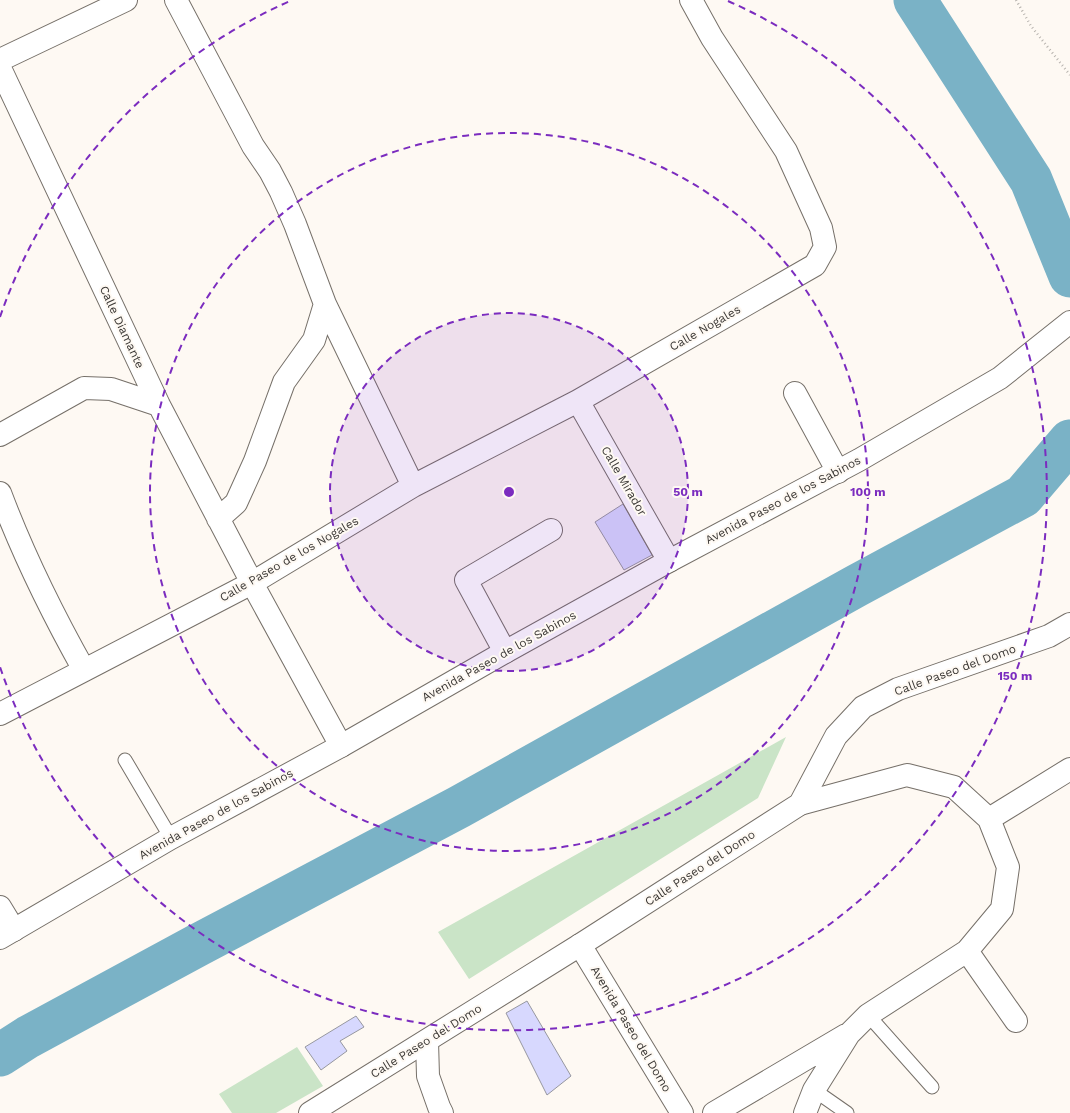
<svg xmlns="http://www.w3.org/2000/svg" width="1070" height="1113" viewBox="0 0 1070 1113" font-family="'Work Sans',sans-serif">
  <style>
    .green { fill: #cae4c7 }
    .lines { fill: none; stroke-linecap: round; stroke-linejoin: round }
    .river { stroke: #7ab2c6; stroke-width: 43 }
    .building { fill: #d7d8fe; stroke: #96979f }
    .lane-casing { stroke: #767069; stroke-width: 15 }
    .street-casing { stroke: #767069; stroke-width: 24 }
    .secondary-casing { stroke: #767069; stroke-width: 24 }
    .path { stroke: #b7b3ae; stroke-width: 2.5; stroke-dasharray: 1 3; stroke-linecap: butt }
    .lane { stroke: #fff; stroke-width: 13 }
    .street { stroke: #fff; stroke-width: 22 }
    .secondary { stroke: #fff; stroke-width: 22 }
    .ring { fill: none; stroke: #7b2cbf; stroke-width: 2; stroke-dasharray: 7 5 }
    .labels { text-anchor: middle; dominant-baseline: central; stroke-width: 4; stroke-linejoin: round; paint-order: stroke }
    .street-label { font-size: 12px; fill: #3b3835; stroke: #fef9f3 }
    .centre { fill: #7b2cbf; stroke: #fef9f3; stroke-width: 2 }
    .ring-label { font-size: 12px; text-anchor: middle; font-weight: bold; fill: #7b2cbf; stroke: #fef9f3; stroke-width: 4; stroke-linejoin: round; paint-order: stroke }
  </style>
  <rect width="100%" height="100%" fill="#fef9f3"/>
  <path class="green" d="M 786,737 L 758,798 L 469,979 L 438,932 Z
    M 297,1047 L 323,1086 L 276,1113 L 232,1113 L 219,1094 Z"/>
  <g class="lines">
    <path class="river" d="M 915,0 L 1031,180 L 1070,276
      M 0,1055 L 28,1037 L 198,945 L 459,807 L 856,586 L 1023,496 L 1070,441"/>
  </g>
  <path class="building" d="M 623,504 L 652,555 L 624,570 L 595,522 Z
    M 527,1001 L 571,1076 L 547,1095 L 506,1013 Z
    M 356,1016 L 364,1027 L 340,1041 L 347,1051 L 321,1070 L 305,1047 Z"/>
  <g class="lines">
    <g class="lane-casing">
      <path id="lane" d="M 125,760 L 171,838
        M 868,1015 L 932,1087
        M 814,1090 L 847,1113"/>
    </g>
    <g class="street-casing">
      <path id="street" d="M 176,0 L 253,146 L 270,171 L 281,192 L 295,224 L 325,304 L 413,486
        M 0,60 L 126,0
        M 0,68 L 159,405 L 252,583 L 341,746
        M 795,393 L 838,472
        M 578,401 L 669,561
        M 0,435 L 84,388 L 111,389 L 159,405
        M 0,493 C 23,554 52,613 84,670
        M 218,519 L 236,503 L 255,461 L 284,382 L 314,340 L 325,304
        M 505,652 L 466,580 L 551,530
        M 0,714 L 252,583 L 413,486 L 578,401 L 815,265 L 825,247 L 821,228 L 786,151 L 712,38 L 691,0
        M 800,804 L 907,775 L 954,787 L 989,819 L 1008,867 L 1002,909 L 967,951 L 868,1015 L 849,1034 L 814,1090 L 805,1113
        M 989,819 L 1070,769
        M 0,907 L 14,930
        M 580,945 L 682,1113
        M 967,951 L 1016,1021
        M 427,1041 L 428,1076 L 439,1107 L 442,1113
        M 714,1113 L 846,1035"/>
    </g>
    <g class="secondary-casing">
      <path id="secondary" d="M 0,938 L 171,838 L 341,746 L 505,652 L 669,561 L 859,460 L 1000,378 L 1070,322
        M 310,1113 L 580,945 L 800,804 L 836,736 L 863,707 L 898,689 L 1049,636 L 1070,624"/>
    </g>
    <path class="path" d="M 1016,0 L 1031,26 L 1070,75"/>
    <use href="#lane" class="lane"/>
    <use href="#street" class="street"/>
    <use href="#secondary" class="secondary"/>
  </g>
  <circle cx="509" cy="492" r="179" fill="#7b2cbf" fill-opacity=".12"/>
  <g class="ring">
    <circle cx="509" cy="492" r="179"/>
    <circle cx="509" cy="492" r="359"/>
    <path d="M0 317A538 538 0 0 1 290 1M728 1A538 538 0 1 1 0 667"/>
  </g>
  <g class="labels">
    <g class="street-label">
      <text transform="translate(122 327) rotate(65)">Calle Diamante</text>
      <text transform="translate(705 328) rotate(-30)">Calle Nogales</text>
      <text transform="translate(624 481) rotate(60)">Calle Mirador</text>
      <text transform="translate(783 500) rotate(-28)">Avenida Paseo de los Sabinos</text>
      <text transform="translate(289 559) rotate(-30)">Calle Paseo de los Nogales</text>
      <text transform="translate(499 656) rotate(-29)">Avenida Paseo de los Sabinos</text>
      <text transform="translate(955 670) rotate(-20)">Calle Paseo del Domo</text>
      <text transform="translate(216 814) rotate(-29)">Avenida Paseo de los Sabinos</text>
      <text transform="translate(700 868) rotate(-33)">Calle Paseo del Domo</text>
      <text transform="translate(631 1029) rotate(59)">Avenida Paseo del Domo</text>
      <text transform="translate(426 1041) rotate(-32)">Calle Paseo del Domo</text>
    </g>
  </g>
  <circle cx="509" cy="492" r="6" class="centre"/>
  <g class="ring-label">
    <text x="688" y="496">50 m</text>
    <text x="868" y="496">100 m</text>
    <text x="1015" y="680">150 m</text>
  </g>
</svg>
